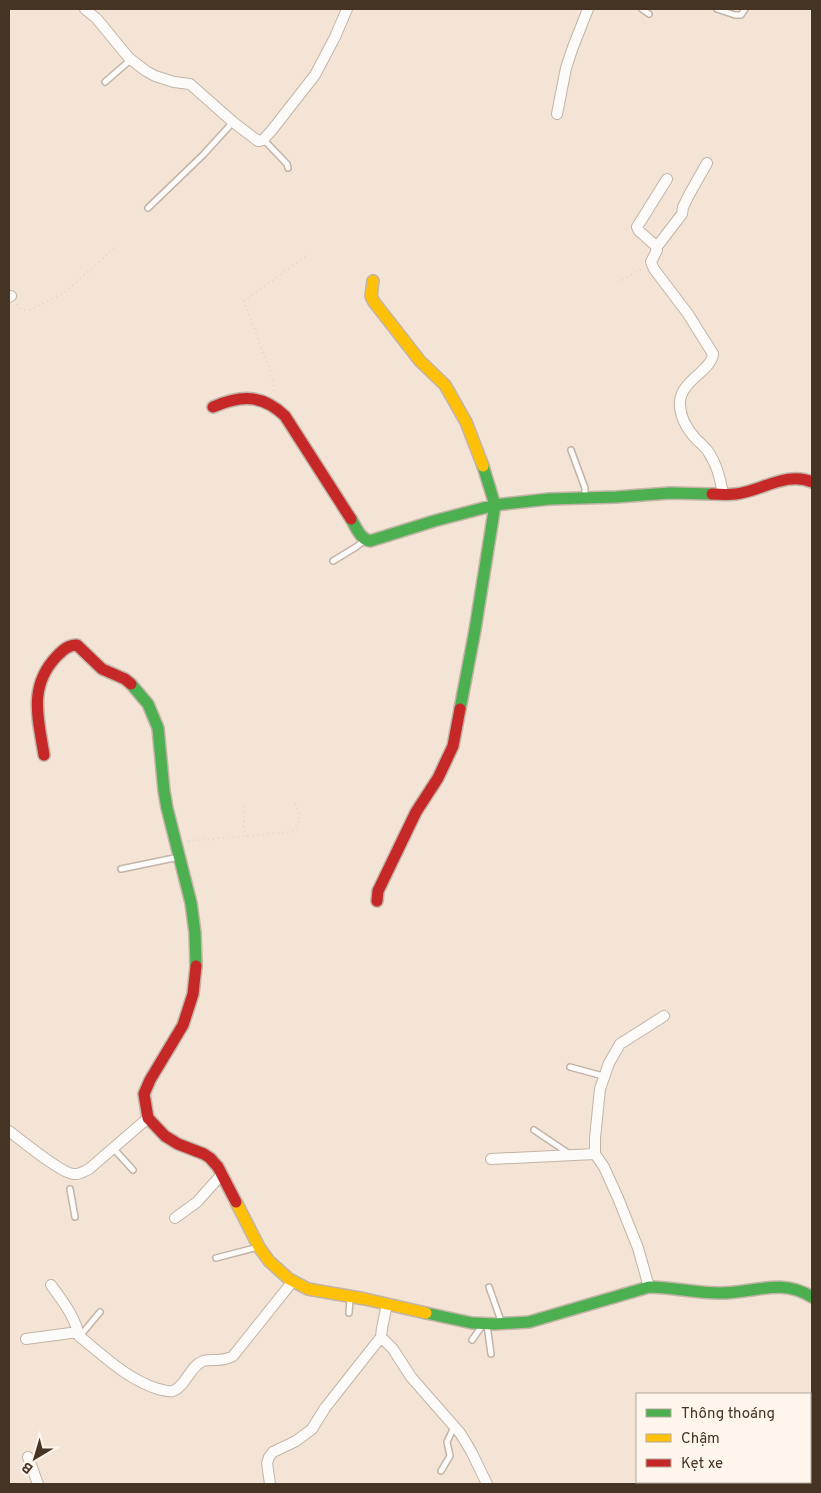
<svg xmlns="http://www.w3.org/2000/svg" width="821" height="1493" viewBox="0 0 821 1493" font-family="Overpass,sans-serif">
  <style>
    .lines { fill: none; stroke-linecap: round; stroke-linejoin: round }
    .lane-casing { stroke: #c2b4a6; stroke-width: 8 }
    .street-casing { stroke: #c2b4a6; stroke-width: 12 }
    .fast-casing { stroke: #c2b4a6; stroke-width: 14 }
    .slow-casing { stroke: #c2b4a6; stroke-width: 14 }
    .jam-casing { stroke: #c2b4a6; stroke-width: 14 }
    .path { stroke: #dcd7d3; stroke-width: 2; stroke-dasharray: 1 4; stroke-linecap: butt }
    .lane { stroke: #fdfbf9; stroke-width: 5 }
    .street { stroke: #fdfbf9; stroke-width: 10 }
    .fast { stroke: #4caf50; stroke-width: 11 }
    .slow { stroke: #ffc107; stroke-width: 11 }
    .jam { stroke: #c62828; stroke-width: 11 }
  </style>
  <rect width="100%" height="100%" fill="#f3e4d6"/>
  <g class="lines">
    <g class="lane-casing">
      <path id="lane" d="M 642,9 L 649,14
        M 717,9 L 735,15 L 741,15 L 745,9
        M 105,82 L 127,63 L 129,58
        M 264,140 L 287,164 L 288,168
        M 148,208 L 203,155 L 233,122
        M 571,450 L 585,488 L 585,498
        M 333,561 L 356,547 L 365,540
        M 121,869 L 179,857
        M 570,1067 L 603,1076
        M 534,1130 L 568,1153
        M 114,1149 L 133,1170
        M 70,1189 L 75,1217
        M 216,1258 L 258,1247
        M 489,1287 L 501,1321
        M 349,1313 L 350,1298
        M 487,1325 L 491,1354
        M 80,1336 L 100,1312
        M 472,1340 L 482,1326
        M 441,1471 L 450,1456 L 447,1442 L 454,1427"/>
    </g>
    <g class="street-casing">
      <path id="street" d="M 85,9 L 97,19 L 129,58 L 146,71 L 155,76 L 174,82 L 190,84 L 233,122 L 258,141 L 263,140 L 272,130 L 315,75 L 335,37 L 347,9
        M 557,114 L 566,68 L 573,47 L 588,9
        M 667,179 L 637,227 L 639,231 L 656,246 L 657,250 L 651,262 L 654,269 L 688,314 L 713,354 C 712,370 682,380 680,401 C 679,415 687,429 696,439 C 700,443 704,446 707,450 C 717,464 720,478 723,494
        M 656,248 L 682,214 L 683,207 L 690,193 L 707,163
        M 9,297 L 11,296
        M 9,1131 C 21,1140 62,1174 74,1174 C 80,1175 84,1171 89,1169 L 148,1118
        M 491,1159 L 595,1154
        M 175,1218 L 197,1202 L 222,1174
        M 51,1285 C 62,1300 73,1314 78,1332
        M 649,1287 L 638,1248 L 618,1198 L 604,1167 L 595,1154 L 595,1138 L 600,1089 L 609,1063 L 620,1044 L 664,1016
        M 387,1304 L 382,1328 L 381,1337 L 393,1349 L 411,1377 L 460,1433 L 471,1451 L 487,1484
        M 26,1339 L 78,1332 L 79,1336 C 105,1357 127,1379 158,1389 C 163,1390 168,1392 173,1391 C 186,1386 190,1366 203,1361 C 213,1358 221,1363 233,1356 L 293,1281
        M 28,1457 L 38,1484
        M 270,1484 L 267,1463 L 269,1457 L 273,1452 L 296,1441 L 312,1429 L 325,1408 L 381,1337"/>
    </g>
    <g class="fast-casing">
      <path id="fast" d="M 351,519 C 356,527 360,539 370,541 L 434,521 L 495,505 L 549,499 L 616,497 L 670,493 L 712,494
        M 131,684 L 148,704 L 158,728 L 164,791 L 167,808 L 191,903 L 195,933 L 196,966
        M 460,709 L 475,630 L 495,505 L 483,466
        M 426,1313 L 472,1323 L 494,1324 L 529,1322 L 649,1287 C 672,1287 695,1293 718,1293 C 753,1294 779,1277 812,1297"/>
    </g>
    <g class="slow-casing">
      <path id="slow" d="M 373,281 L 371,296 L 374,302 L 420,361 L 445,385 L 466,422 L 483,466
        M 236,1202 L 259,1247 L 269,1261 L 289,1279 L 308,1289 L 365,1299 L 426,1313"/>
    </g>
    <g class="jam-casing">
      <path id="jam" d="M 213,407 C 241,395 262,394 285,416 L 351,519
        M 712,494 C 719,494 728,495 736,494 C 761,491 787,471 812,482
        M 44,755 C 38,718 28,686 57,656 C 63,650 68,645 77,645 L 102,669 L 125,679 L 131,684
        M 377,901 L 378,891 L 416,812 L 438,778 L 453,746 L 460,709
        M 196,966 L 193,994 L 183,1025 L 150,1080 L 144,1094 L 148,1118 L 165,1136 L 178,1144 L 204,1154 L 210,1158 L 218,1167 L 236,1202"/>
    </g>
    <path class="path" d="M 618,282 L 643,268
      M 17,304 C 20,310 24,311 30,310 L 64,293 L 117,246
      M 274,391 L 273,379 L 244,301 L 309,254
      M 244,806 L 244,829 L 247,836
      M 188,841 L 291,832 C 303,822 300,816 295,803"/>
    <use href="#lane" class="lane"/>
    <use href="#street" class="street"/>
    <use href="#fast" class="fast"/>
    <use href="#slow" class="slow"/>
    <use href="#jam" class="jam"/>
  </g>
  <rect width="821" height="1493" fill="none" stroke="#453423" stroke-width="20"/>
  <rect x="636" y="1393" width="175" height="90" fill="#fef5ec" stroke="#b4a89c"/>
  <rect x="646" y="1409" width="25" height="8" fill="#4caf50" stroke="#b4a89c"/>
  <text x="681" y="1418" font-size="15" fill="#453423">Thông thoáng</text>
  <rect x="646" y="1434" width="25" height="8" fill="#ffc107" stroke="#b4a89c"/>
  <text x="681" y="1443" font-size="15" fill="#453423">Chậm</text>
  <rect x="646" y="1459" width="25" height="8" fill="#c62828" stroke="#b4a89c"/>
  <text x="681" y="1468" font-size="15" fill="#453423">Kẹt xe</text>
  <g transform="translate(35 1458) rotate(218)" stroke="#fef5ec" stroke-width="4" paint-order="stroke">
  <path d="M0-4L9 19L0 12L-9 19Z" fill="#453423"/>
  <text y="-8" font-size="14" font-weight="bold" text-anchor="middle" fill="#453423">B</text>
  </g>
</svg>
